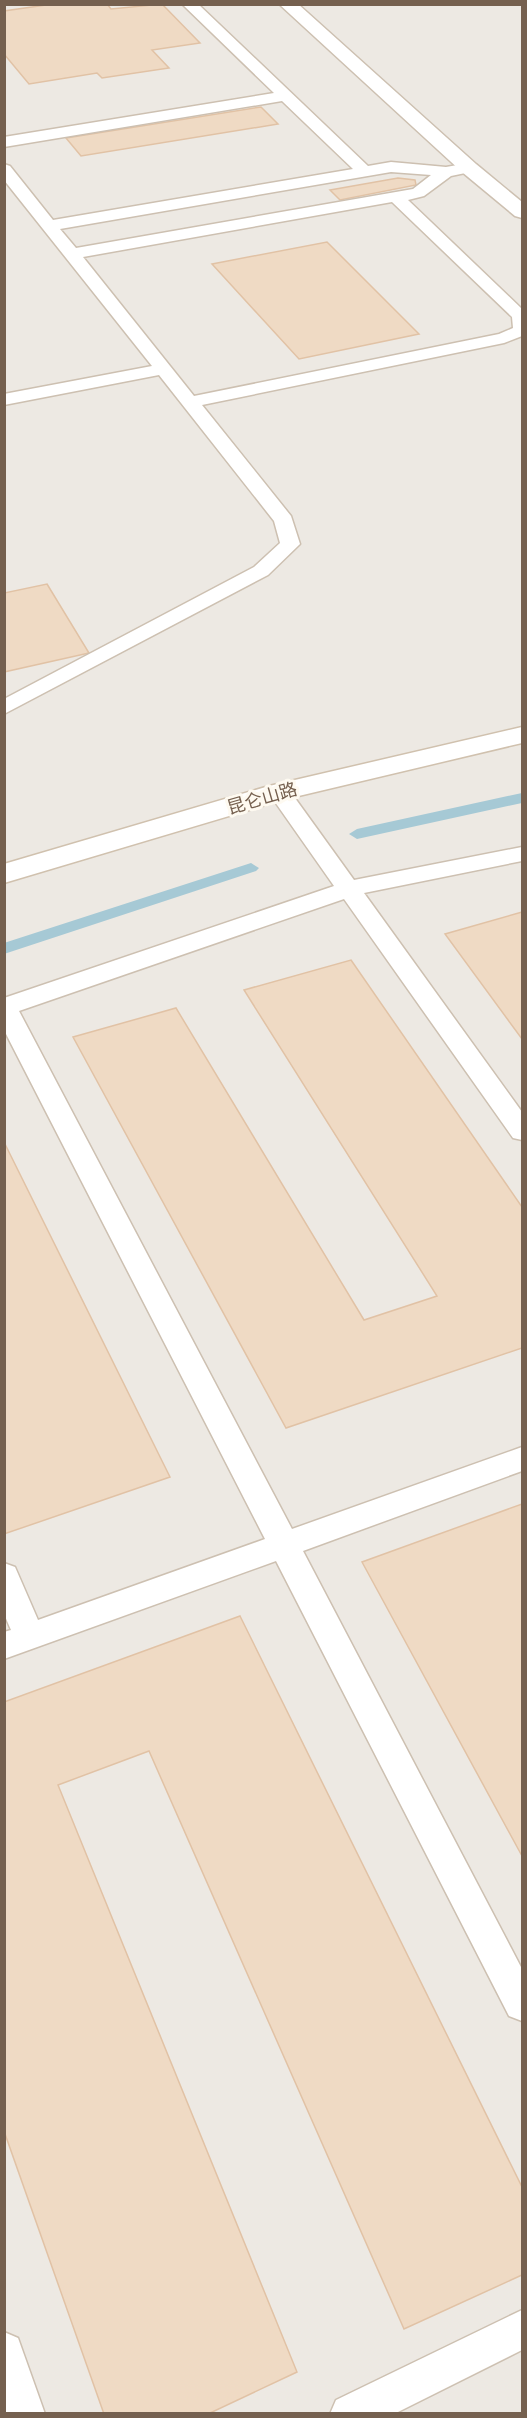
<svg xmlns="http://www.w3.org/2000/svg" width="527" height="2418" viewBox="0 0 527 2418" font-family="'PT Sans','Noto Sans SC',sans-serif">
  <style>
    .industrial { fill: #ede9e3 }
    .lines { fill: none; stroke-linecap: round; stroke-linejoin: round }
    .stream { fill: #a6c9d5; fill-rule: evenodd }
    .building { fill: #efdac4; stroke: #e1c2a5; stroke-width: 1.5 }
    .service-casing { stroke: #cdc0b1; stroke-width: 3 }
    .minor-casing { stroke: #cdc0b1; stroke-width: 3 }
    .secondary-casing { stroke: #d0c1ae; stroke-width: 3 }
    .service { fill: #fff; fill-rule: evenodd }
    .minor { fill: #fff; fill-rule: evenodd }
    .secondary { fill: #fff; fill-rule: evenodd }
    .labels { text-anchor: middle; dominant-baseline: central; stroke-width: 6; stroke-linejoin: round; paint-order: stroke }
    .street-label { font-size: 18px; fill: #75604f; stroke: #fefaf1 }
  </style>
  <rect width="100%" height="100%" fill="#fbf7ea"/>
  <path class="industrial" d="M 5,5 L 522,5 L 522,2413 L 5,2413 Z"/>
  <g class="lines">
    <path class="stream" d="M 522,793 L 522,803 L 357,839 L 349,834 L 357,829 Z
      M 251,863 L 259,868 L 256,871 L 4,954 L 4,943 Z"/>
  </g>
  <path class="building" d="M 53,4 L 107,4 L 111,9 L 162,4 L 200,43 L 152,50 L 169,68 L 102,78 L 97,73 L 29,84 L 4,54 L 4,11 Z
    M 261,107 L 278,124 L 81,156 L 66,138 Z
    M 398,178 L 415,180 L 416,185 L 340,200 L 330,190 Z
    M 327,242 L 419,334 L 299,359 L 212,264 Z
    M 47,584 L 89,653 L 4,672 L 4,593 Z
    M 522,912 L 522,1039 L 445,934 Z
    M 351,960 L 522,1207 L 522,1348 L 286,1428 L 73,1037 L 176,1008 L 364,1320 L 437,1296 L 244,990 Z
    M 4,1142 L 170,1477 L 4,1534 Z
    M 522,1504 L 522,1856 L 362,1562 Z
    M 240,1616 L 522,2187 L 522,2275 L 404,2329 L 149,1751 L 58,1785 L 297,2372 L 208,2414 L 104,2414 L 4,2131 L 4,1702 Z"/>
  <g class="lines">
    <g class="service-casing">
      <path id="service" d="M 182,4 L 198,4 L 368,166 L 391,162 L 446,167 L 469,163 L 475,165 L 477,168 L 475,171 L 451,176 L 424,196 L 408,200 L 522,309 L 522,336 L 504,343 L 202,405 L 291,516 L 300,544 L 268,575 L 4,714 L 4,699 L 254,567 L 280,543 L 274,521 L 159,375 L 4,405 L 4,394 L 152,366 L 4,180 L 4,164 L 10,166 L 53,220 L 353,169 L 282,101 L 4,147 L 4,137 L 274,93 ZM 391,172 L 431,175 L 413,189 L 76,248 L 60,229 ZM 392,202 L 512,317 L 513,328 L 499,334 L 194,396 L 83,257 Z
        M 279,785 L 287,787 L 354,880 L 522,847 L 522,861 L 364,893 L 522,1112 L 522,1140 L 513,1138 L 344,899 L 19,1011 L 292,1529 L 522,1447 L 522,1471 L 303,1551 L 522,1969 L 522,2021 L 509,2016 L 276,1561 L 4,1659 L 4,1632 L 11,1630 L 4,1614 L 4,1563 L 15,1567 L 38,1620 L 265,1539 L 4,1030 L 4,998 L 334,886 L 268,792 L 271,787 Z
        M 522,2310 L 522,2350 L 394,2414 L 330,2414 L 336,2400 Z
        M 4,2332 L 18,2338 L 45,2414 L 5,2414 Z"/>
    </g>
    <g class="minor-casing">
      <path id="minor" d="M 279,4 L 298,4 L 476,164 L 522,202 L 522,218 L 515,216 L 462,172 Z"/>
    </g>
    <g class="secondary-casing">
      <path id="secondary" d="M 522,727 L 522,743 L 286,799 L 4,883 L 4,864 L 269,786 Z"/>
    </g>
    <use href="#service" class="service"/>
    <use href="#minor" class="minor"/>
    <use href="#secondary" class="secondary"/>
  </g>
  <g class="labels">
    <g class="street-label">
      <text transform="translate(262 798) rotate(-16)">昆仑山路</text>
    </g>
  </g>
  <rect width="527" height="2418" fill="none" stroke="#75604f" stroke-width="12"/>
</svg>
